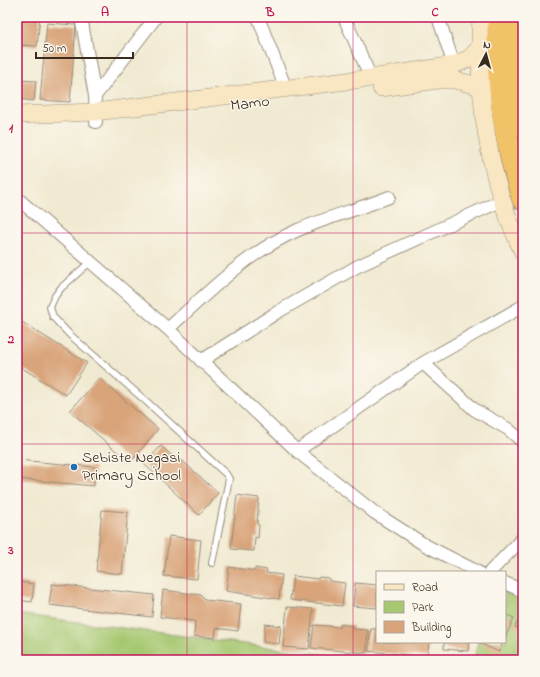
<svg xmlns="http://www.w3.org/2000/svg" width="540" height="677" viewBox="0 0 540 677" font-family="'Indie Flower',sans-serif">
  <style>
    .green { fill: #a6c871; stroke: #707948 }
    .building { fill: #d9a47a }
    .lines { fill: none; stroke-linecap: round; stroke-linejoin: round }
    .lane-casing { stroke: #968a78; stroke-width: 8 }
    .street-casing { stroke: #968a78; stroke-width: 14 }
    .secondary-casing { stroke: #968a78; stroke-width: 18 }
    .highway-casing { stroke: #968a78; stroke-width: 24 }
    .lane { stroke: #fff; stroke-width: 6 }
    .street { stroke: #fff; stroke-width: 12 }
    .secondary { stroke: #f9e7c3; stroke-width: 17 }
    .highway { stroke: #f1c369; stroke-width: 22 }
    .grid { fill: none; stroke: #c2185b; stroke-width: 1; stroke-opacity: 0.55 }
    .poi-dot { fill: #1f6fb2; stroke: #fbf7ec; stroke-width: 1.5 }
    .labels { text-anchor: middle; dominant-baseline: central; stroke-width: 3; stroke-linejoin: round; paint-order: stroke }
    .street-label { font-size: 16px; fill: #3b2a1e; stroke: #fbf7ec }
    .poi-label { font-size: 16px; fill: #3b2a1e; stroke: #fbf7ec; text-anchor: start }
    .neatline { fill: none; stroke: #c2185b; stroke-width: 1.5 }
    .grid-label { font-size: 13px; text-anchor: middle; font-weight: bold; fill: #c2185b }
  </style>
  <rect width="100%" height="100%" fill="#fbf7ec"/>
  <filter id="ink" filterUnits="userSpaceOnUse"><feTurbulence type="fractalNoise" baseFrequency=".025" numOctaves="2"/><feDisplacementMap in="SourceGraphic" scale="8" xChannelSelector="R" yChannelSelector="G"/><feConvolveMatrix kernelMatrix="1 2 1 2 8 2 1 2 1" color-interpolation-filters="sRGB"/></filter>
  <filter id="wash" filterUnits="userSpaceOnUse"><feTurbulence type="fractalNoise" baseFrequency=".012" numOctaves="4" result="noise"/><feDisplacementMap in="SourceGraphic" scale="16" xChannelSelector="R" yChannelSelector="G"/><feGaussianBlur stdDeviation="0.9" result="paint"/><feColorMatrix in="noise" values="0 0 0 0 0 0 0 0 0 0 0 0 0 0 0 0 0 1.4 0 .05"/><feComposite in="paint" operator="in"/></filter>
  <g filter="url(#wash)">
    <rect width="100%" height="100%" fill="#f1ead2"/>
    <path class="green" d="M 505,592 L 523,599 L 523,660 L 474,660 L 478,642 L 505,642 Z
      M 17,614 L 335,656 L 400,660 L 17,660 Z"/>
    <g id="blocks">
      <path class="building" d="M 17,17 L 40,17 L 37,46 L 17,45 Z
        M 47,23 L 76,25 L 70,102 L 40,100 Z
        M 17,80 L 36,81 L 34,101 L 17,99 Z
        M 17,319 L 87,363 L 66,395 L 17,365 Z
        M 99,378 L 158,429 L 130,463 L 70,411 Z
        M 161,446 L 175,458 L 177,456 L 218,493 L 199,515 L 144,464 Z
        M 18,460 L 95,467 L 94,486 L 17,479 Z
        M 237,495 L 259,498 L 257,524 L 259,525 L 258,538 L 255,537 L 254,551 L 231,549 Z
        M 102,510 L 128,512 L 122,574 L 96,571 Z
        M 169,536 L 201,540 L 197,579 L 164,576 Z
        M 229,567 L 255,571 L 255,568 L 267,570 L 266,573 L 282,575 L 279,599 L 226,591 Z
        M 293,576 L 318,579 L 319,577 L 329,578 L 329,581 L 345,583 L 342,606 L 290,600 Z
        M 17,582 L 34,584 L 32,602 L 17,600 Z
        M 355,583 L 377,585 L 377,608 L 353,606 Z
        M 52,584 L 154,595 L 152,617 L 49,605 Z
        M 163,590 L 201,595 L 206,600 L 241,604 L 238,631 L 216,628 L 215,638 L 194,636 L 195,621 L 160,617 Z
        M 287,607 L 313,609 L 309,649 L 283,647 Z
        M 523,609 L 523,630 L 515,627 Z
        M 505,614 L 514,618 L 505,638 Z
        M 265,624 L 281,626 L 279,644 L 263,642 Z
        M 340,624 L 353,626 L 353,629 L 368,630 L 366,653 L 311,648 L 314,625 L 340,627 Z
        M 371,629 L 377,629 L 377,642 L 429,642 L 427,657 L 368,651 Z
        M 444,642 L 469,642 L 468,651 L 444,649 Z
        M 477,642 L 503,642 L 499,652 Z"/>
    </g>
  </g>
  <g filter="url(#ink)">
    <use href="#blocks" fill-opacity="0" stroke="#968a78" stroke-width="1"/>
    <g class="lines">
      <g class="lane-casing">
        <path id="lane" d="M 90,262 L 61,288 L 55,296 L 50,307 L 53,317 L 69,334 L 147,402 L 226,474 L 229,479 L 212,563"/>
      </g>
      <g class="street-casing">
        <path id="street" d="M 81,17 L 95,96 L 96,122
          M 258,17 L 286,89
          M 344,17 L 371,78
          M 438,17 L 454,65
          M 95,96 L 156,17
          M 17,198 L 168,329 L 297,451 L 375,513 L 425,545 L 478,572
          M 168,329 C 208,292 248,252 298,230 C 328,217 359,209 389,197
          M 201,361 L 276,313 L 358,266 L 503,200
          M 423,363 L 475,410 L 508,429 L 523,442
          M 297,451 L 423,363 L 523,306
          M 490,572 L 523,538
          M 505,583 L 523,591"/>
      </g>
      <g class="secondary-casing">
        <path id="secondary" d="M 481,17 C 476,95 488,181 523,252
          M 381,88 L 438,80 L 455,80 L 482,87
          M 17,115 L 95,112 L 371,78 L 454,65 L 470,58 L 479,48"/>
      </g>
      <g class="highway-casing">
        <path id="highway" d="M 499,17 C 496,79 504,140 523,199
          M 517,17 L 516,61 L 523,125"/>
      </g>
      <use href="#lane" class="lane"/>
      <use href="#street" class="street"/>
      <use href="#secondary" class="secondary"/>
      <use href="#highway" class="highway"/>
    </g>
  </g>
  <path class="grid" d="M 187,17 L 187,660M 353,17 L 353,660M 17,233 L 523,233M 17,444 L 523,444"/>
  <circle class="poi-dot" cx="74" cy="467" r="4"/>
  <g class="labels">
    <g class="street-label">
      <text transform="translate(250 104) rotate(-7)">Mamo</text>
    </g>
    <g class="poi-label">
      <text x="82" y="458">Sebiste Negasi<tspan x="82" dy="18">Primary School</tspan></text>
    </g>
  </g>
  <rect width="540" height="677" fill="none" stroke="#fbf7ec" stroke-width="44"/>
  <rect x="376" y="571" width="130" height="72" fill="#fbf7ec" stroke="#aea59a"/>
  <rect x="384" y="584" width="20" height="6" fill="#f9e7c3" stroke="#aea59a"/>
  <text x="412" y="591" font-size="12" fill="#3b2a1e">Road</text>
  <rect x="384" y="601" width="20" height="12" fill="#a6c871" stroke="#aea59a"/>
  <text x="412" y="611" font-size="12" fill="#3b2a1e">Park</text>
  <rect x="384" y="621" width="20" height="12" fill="#d9a47a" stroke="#aea59a"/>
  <text x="412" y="631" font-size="12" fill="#3b2a1e">Building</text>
  <g transform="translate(486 54) rotate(6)" stroke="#fbf7ec" stroke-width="3" paint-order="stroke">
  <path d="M0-3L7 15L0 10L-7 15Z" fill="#3b2a1e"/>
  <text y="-6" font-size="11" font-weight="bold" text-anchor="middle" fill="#3b2a1e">N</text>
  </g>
  <path d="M36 52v6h97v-6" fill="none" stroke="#3b2a1e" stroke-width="2"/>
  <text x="42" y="52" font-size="12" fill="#3b2a1e" stroke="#fbf7ec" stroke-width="3" paint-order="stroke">50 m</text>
  <rect x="22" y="22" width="496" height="633" class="neatline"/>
  <g class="grid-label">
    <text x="105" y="16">A</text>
    <text x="270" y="16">B</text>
    <text x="435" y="16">C</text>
    <text x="11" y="132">1</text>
    <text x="11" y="343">2</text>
    <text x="11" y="554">3</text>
  </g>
</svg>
